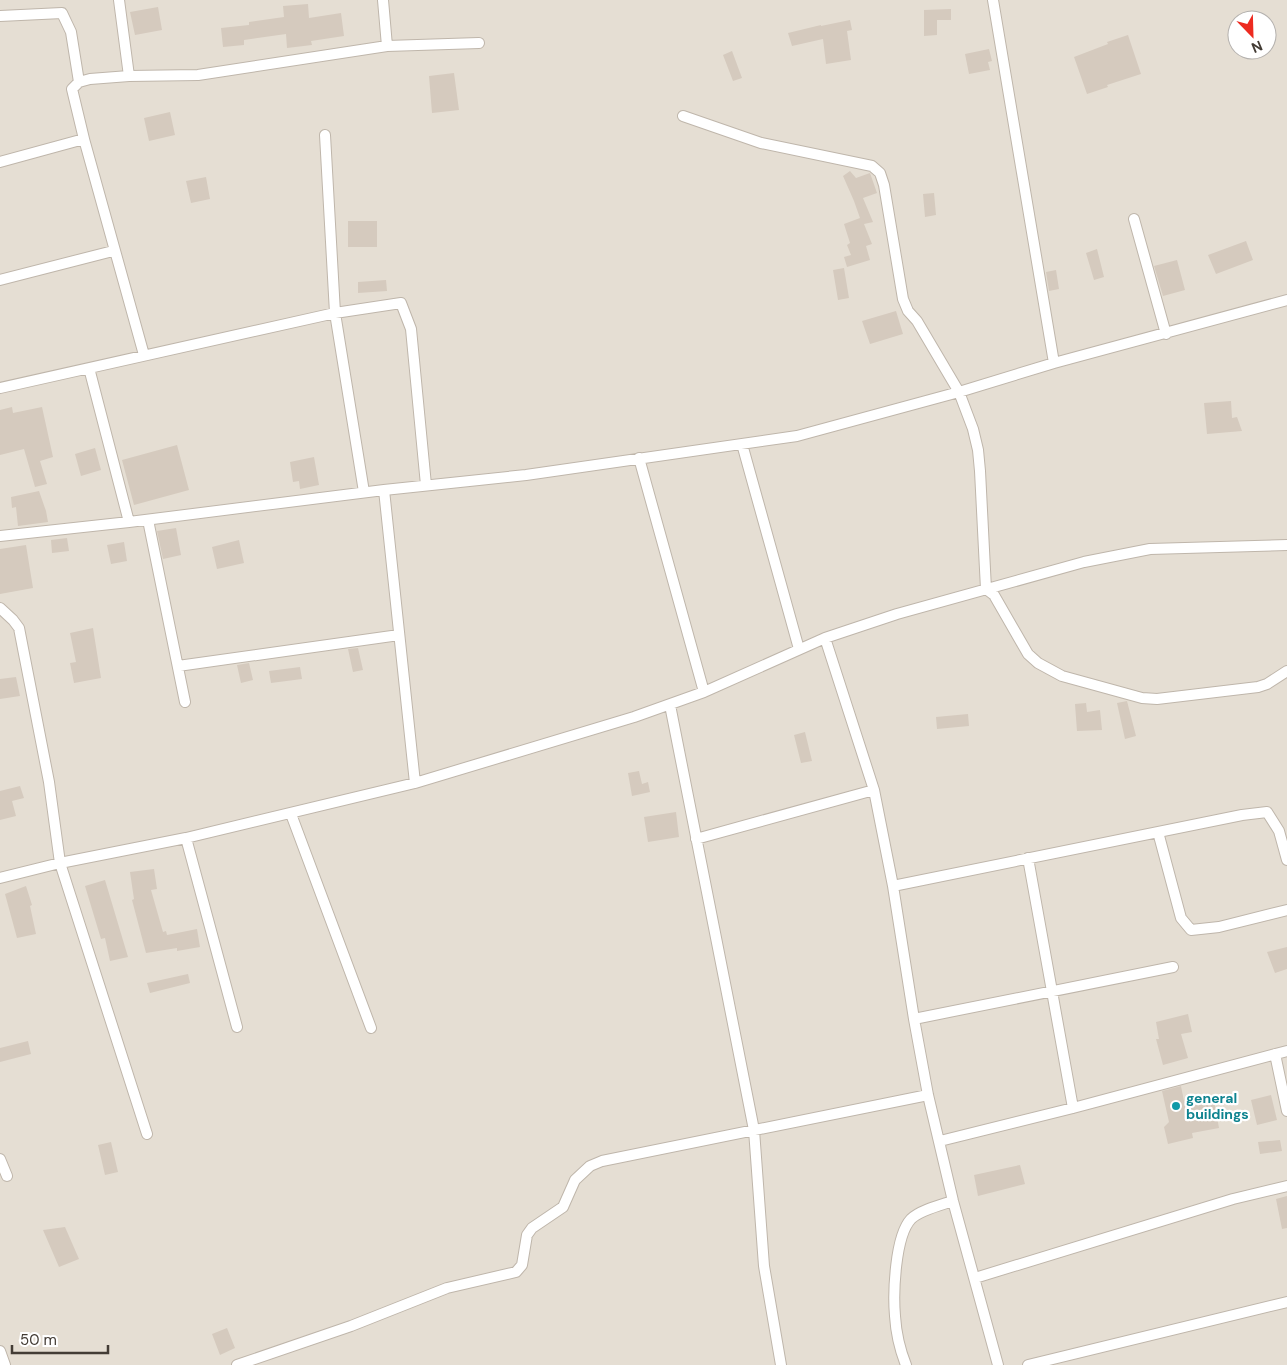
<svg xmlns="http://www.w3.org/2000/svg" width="1287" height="1365" viewBox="0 0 1287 1365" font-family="'DM Sans',sans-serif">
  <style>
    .residential { fill: #e5ded3; fill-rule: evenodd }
    .building { fill: #d5cabe }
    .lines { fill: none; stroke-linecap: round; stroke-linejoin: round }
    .minor-casing { stroke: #bfb6ab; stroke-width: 12 }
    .minor { stroke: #fff; stroke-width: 10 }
    .culture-dot { fill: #0f9aa8; stroke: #fff; stroke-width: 2 }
    .labels { text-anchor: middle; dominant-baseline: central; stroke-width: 4.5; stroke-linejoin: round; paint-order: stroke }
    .culture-label { font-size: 14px; font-weight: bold; fill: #0d838f; stroke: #fff; text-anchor: start }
  </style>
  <rect width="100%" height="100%" fill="#f1ece5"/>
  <path class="residential" d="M 0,0 L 1287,0 L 1287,1365 L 0,1365 ZM 1237,20 L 1267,20 L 1267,50 L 1237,50 Z"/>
  <path class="building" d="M 308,4 L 309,18 L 341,13 L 344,36 L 311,41 L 312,45 L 287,48 L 286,34 L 244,40 L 244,45 L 223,47 L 221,28 L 249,25 L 249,22 L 284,17 L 283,6 Z
    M 158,7 L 162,30 L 135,35 L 130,12 Z
    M 951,9 L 951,20 L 937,20 L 937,35 L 924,36 L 924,10 Z
    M 850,20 L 852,30 L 847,31 L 851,60 L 826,64 L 823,39 L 792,46 L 788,33 L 821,25 L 821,26 Z
    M 1128,35 L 1141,74 L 1107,85 L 1108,87 L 1087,94 L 1074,57 L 1108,44 L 1107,42 Z
    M 989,49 L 992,61 L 988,62 L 990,70 L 969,74 L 965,54 Z
    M 732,51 L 742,78 L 733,81 L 723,55 Z
    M 454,73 L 459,110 L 432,113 L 429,76 Z
    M 170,112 L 175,135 L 149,141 L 144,118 Z
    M 850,171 L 856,178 L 870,173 L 877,193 L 863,198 L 873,222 L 864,224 L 872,244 L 866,246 L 870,260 L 847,267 L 844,257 L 851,255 L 847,245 L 850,243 L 844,224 L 860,218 L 854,201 L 843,176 Z
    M 206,177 L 210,199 L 191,203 L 186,181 Z
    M 934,193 L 936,215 L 925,217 L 923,194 Z
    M 348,221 L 377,221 L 377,247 L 348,247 Z
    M 1246,241 L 1253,260 L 1216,274 L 1208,255 Z
    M 1097,249 L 1104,277 L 1094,280 L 1086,253 Z
    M 1177,260 L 1185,290 L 1163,296 L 1154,266 Z
    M 844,268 L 849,298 L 838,300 L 833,270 Z
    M 1056,270 L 1059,289 L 1049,291 L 1046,272 Z
    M 386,280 L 387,291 L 358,293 L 358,282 Z
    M 896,311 L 903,334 L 870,344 L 862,321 Z
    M 1231,401 L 1232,418 L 1237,417 L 1242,431 L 1207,434 L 1204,403 Z
    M 12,407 L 13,413 L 42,407 L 53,457 L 40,461 L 47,484 L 35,487 L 24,449 L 0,455 L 0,410 Z
    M 177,445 L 189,490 L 134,505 L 122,460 Z
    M 95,448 L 101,470 L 81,476 L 75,454 Z
    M 314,457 L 319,485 L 300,489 L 299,481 L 293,482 L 290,462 Z
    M 39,491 L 46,511 L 48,522 L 18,526 L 16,507 L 12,508 L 11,497 Z
    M 176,528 L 181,555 L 163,559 L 157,531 Z
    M 67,538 L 69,551 L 52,553 L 51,540 Z
    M 239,540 L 244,563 L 217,569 L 212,547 Z
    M 124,542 L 127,561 L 111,564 L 107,545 Z
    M 26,545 L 33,588 L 0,594 L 0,549 Z
    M 93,628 L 101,678 L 74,683 L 70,663 L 76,662 L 70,633 Z
    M 358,648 L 363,670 L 353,672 L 348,649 Z
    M 249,663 L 253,680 L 241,683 L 237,665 Z
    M 300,667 L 302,679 L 271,683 L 269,671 Z
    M 16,677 L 20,696 L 0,699 L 0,679 Z
    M 1127,701 L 1136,736 L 1125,739 L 1117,703 Z
    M 1086,703 L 1087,712 L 1100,710 L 1102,730 L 1077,731 L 1075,704 Z
    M 968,714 L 969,726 L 937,729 L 936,717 Z
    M 805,732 L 812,761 L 801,763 L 794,735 Z
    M 639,771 L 642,784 L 648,782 L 650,792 L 632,796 L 628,773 Z
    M 20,786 L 24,798 L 12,801 L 16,816 L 0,820 L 0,791 Z
    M 676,812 L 679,837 L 648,842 L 644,817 Z
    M 154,869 L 157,889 L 151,890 L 163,932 L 166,931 L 167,935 L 197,929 L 200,947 L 177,951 L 177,948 L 146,953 L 132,900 L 134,899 L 130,872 Z
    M 105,880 L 128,957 L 110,961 L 105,938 L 101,939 L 85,886 Z
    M 26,886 L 32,905 L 30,906 L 36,934 L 17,938 L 5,894 Z
    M 1287,947 L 1287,969 L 1275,973 L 1267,952 Z
    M 188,974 L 190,983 L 150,993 L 147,983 Z
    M 1188,1014 L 1192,1032 L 1181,1034 L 1188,1058 L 1163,1065 L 1156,1039 L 1159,1039 L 1156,1022 Z
    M 28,1041 L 31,1054 L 0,1062 L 0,1048 Z
    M 1181,1086 L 1184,1101 L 1213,1095 L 1219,1128 L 1192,1133 L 1193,1138 L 1168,1144 L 1164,1127 L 1169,1122 L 1162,1091 Z
    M 1271,1095 L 1277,1120 L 1257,1125 L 1251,1100 Z
    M 1280,1140 L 1282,1151 L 1260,1154 L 1258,1142 Z
    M 111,1142 L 118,1172 L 105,1175 L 98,1145 Z
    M 1020,1165 L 1025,1184 L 978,1196 L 974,1175 Z
    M 1287,1196 L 1287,1228 L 1282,1229 L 1276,1199 Z
    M 65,1227 L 79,1259 L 59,1267 L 43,1230 Z
    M 227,1328 L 235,1348 L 220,1355 L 212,1334 Z"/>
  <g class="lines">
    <g class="minor-casing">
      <path id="minor" d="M 119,0 L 129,76
        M 383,0 L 387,46
        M 993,0 L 1054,363
        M 0,16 L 62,13 L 71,32 L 79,82
        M 683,116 L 761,143 L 872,166 L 880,173 L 884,185 L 903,299 L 908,311 L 917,321 L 959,392 L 973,429 L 978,450 L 980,471 L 986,589 L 994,595 L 1028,654 L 1038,663 L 1062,676 L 1142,698 L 1157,699 L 1258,687 L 1267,684 L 1287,671
        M 325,135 L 335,313 L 364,492
        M 84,139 L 144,355
        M 0,162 L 84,139 L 72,89 L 79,82 L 90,79 L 129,76 L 198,75 L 387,46 L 479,43
        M 1134,219 L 1166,334
        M 0,280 L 113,251
        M 89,368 L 129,522
        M 0,388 L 335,313 L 401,303 L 411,329 L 426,485
        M 742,444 L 799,649
        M 639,458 L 704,692
        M 384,490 L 415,783
        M 148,520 L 185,702
        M 0,536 L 129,522 L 384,490 L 526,475 L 797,436 L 959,392 L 1054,363 L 1287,300
        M 0,608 L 13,620 L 19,628 L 49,782 L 60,863 L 147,1134
        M 825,638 L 874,790 L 893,886 L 914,1019 L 928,1095 L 953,1201 L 998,1365
        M 178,666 L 399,635
        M 670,705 L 754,1130 L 764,1266 L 781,1365
        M 291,814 L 371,1028
        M 1158,832 L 1181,918 L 1191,930 L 1219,927 L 1287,910
        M 186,838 L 237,1027
        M 696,839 L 874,790
        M 1028,858 L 1073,1108
        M 0,878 L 60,863 L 186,838 L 415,783 L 634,717 L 704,692 L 825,638 L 897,614 L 1084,562 L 1150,549 L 1287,545
        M 893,886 L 1242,815 L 1267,812 L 1279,831 L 1287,860
        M 914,1019 L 1173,967
        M 1275,1054 L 1287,1111
        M 940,1141 L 1073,1108 L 1287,1051
        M 0,1159 L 7,1176
        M 975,1278 L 1233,1199 L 1287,1186
        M 0,1351 L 5,1365
        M 237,1365 L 351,1326 L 447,1288 L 516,1272 L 522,1265 L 527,1235 L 532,1228 L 563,1207 L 575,1180 L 590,1166 L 602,1161 L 928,1095
        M 906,1365 C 900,1350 896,1332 895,1316 C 893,1293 895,1236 911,1219 C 920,1210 941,1205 953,1201
        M 1028,1365 L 1287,1302"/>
    </g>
    <use href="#minor" class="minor"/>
  </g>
  <circle class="culture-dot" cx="1176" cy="1106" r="5"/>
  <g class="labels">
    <g class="culture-label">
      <text x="1186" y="1098">general<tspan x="1186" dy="16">buildings</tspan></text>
    </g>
  </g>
  <g transform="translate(1252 35) rotate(157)"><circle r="24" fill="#ffffff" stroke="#b4b1ae"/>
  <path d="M0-4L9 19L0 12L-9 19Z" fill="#ed2b20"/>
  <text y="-8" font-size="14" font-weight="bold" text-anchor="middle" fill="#433c35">N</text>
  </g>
  <path d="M12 1345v8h96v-8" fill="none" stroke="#433c35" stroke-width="2.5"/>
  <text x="20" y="1345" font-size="15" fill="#433c35" stroke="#ffffff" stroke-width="4" paint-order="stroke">50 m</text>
</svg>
